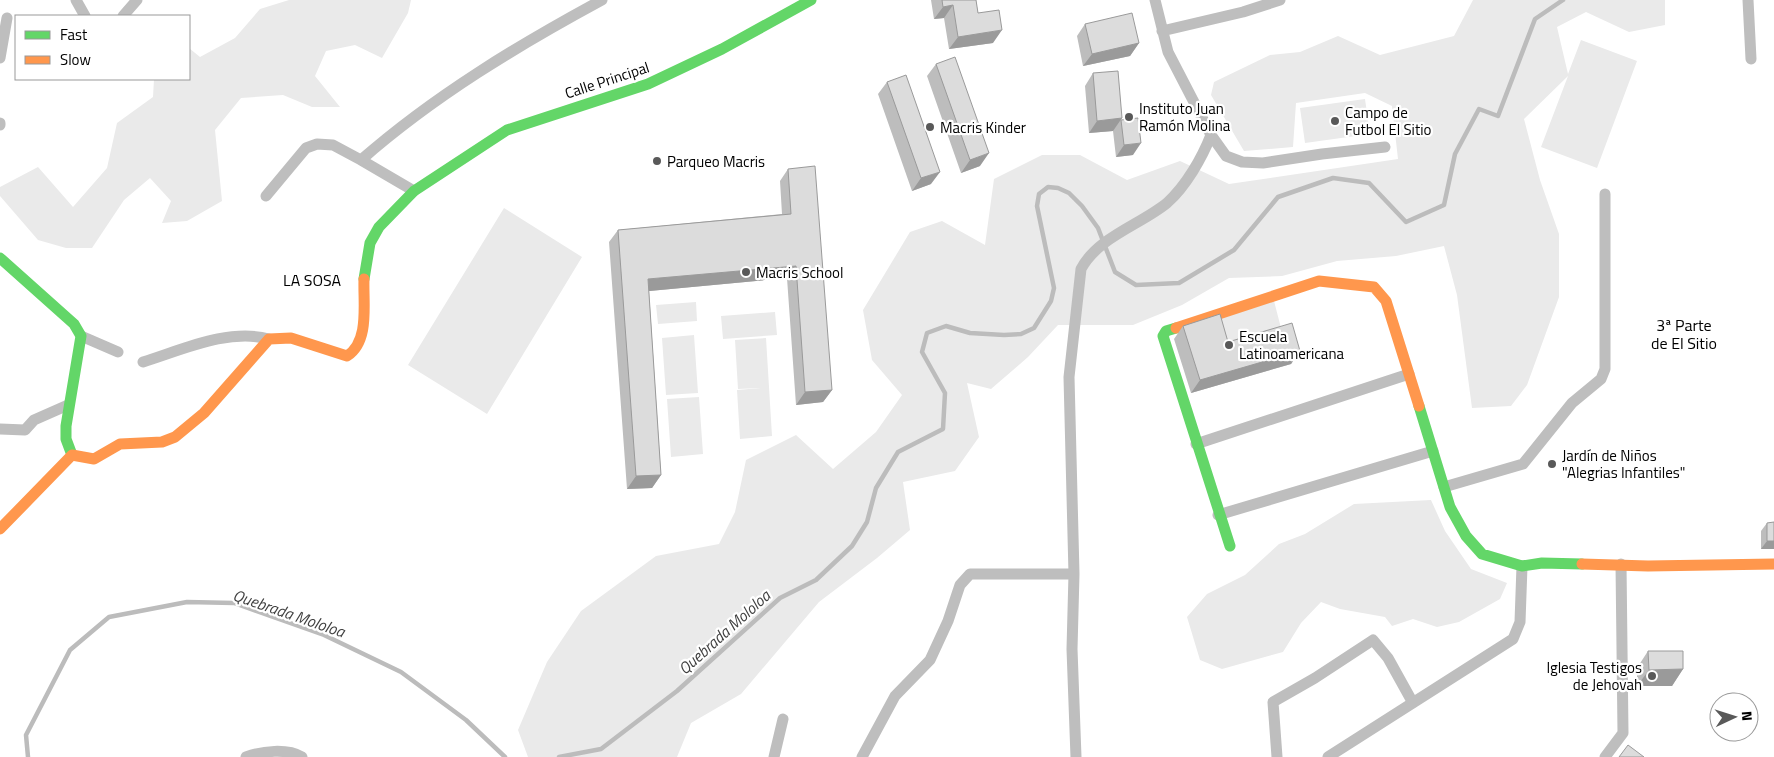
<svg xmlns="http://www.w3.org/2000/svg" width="1774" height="757" viewBox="0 0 1774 757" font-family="'Titillium Web',sans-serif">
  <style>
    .green { fill: #eaeaea }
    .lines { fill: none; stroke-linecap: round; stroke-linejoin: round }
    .stream { stroke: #bcbcbc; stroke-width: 4.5 }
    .street { stroke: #bebebe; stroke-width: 11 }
    .fast { stroke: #63d668; stroke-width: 11 }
    .slow { stroke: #ff974d; stroke-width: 11 }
    .wall { fill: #bdbdbd }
    .shaded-wall { fill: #9a9a9a }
    .building { fill: #dcdcdc; stroke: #9a9a9a }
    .poi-dot { fill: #595959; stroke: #fff; stroke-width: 2 }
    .labels { text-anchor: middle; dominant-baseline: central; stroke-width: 4.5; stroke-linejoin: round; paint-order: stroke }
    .street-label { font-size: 15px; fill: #000; stroke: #fff }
    .poi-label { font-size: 15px; fill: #000; stroke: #fff; text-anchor: start }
    .neighbourhood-label { font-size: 16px; fill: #000; stroke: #fff }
    .water-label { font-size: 16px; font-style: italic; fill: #404040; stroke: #fff }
  </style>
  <rect width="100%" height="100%" fill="#fff"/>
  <path class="green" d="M 289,0 L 411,0 L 408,13 L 382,58 L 355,45 L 326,51 L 315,76 L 340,107 L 312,107 L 283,95 L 241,98 L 215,130 L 222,201 L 187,221 L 162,223 L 171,201 L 150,178 L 124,200 L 92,248 L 66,248 L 38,240 L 0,196 L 0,187 L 38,167 L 73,207 L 107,168 L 117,123 L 153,97 L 154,79 L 189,79 L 189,48 L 200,57 L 235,38 L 260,9 Z
    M 1473,0 L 1665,0 L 1665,25 L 1629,32 L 1586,12 L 1557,27 L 1568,74 L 1581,40 L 1637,61 L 1597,168 L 1541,147 L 1568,76 L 1524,119 L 1540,180 L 1559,234 L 1559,297 L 1527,385 L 1511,406 L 1472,408 L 1457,295 L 1444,246 L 1396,256 L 1337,261 L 1282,276 L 1229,278 L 1182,305 L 1133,325 L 1058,325 L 1028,357 L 991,389 L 967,383 L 979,437 L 955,471 L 903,482 L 910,530 L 877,558 L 819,602 L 741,694 L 691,723 L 677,757 L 528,757 L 518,730 L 547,662 L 581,611 L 656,556 L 719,544 L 735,512 L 746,460 L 796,435 L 833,469 L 876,432 L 902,395 L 872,360 L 863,310 L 910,232 L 942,221 L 985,245 L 994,179 L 1042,155 L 1080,155 L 1127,180 L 1180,161 L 1229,184 L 1398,159 L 1392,106 L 1365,93 L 1296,103 L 1293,147 L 1244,151 L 1211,95 L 1214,82 L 1270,55 L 1300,52 L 1338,36 L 1380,55 L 1454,36 Z
    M 1365,99 L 1370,134 L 1305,143 L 1300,108 Z
    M 504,208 L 582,257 L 487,414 L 408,365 Z
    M 1274,301 L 1281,328 L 1221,345 L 1214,319 Z
    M 696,302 L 697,321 L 658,324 L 656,305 Z
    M 775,312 L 777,335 L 723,339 L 721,316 Z
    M 694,335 L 698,393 L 666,395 L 662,338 Z
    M 766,338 L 772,436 L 740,439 L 737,390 L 761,388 L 738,389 L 735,340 Z
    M 699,397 L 703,454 L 671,457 L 667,399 Z
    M 1431,500 L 1445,531 L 1471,569 L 1507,583 L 1500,599 L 1459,622 L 1437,627 L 1413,619 L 1392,626 L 1385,617 L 1340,609 L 1321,602 L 1301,623 L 1283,652 L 1222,669 L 1200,660 L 1187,617 L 1207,594 L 1245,575 L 1279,544 L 1305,534 L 1354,504 Z"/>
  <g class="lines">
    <path class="stream" d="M 28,757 L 26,735 L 70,650 L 109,617 L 187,602 L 234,603 L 324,635 L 401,672 L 466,720 L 505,757
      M 559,757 L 601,749 L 677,691 L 780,598 L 816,580 L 852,546 L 867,522 L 876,488 L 898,452 L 943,429 L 945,393 L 922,352 L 927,333 L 946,326 L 970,333 L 1004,335 L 1021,334 L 1034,328 L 1051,301 L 1054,288 L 1037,206 L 1039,194 L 1048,187 L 1058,188 L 1069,193 L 1082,206 L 1098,228 L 1115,272 L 1136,285 L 1179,283 L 1234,250 L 1278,197 L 1333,178 L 1369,183 L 1406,222 L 1444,205 L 1455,154 L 1479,109 L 1498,116 L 1535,19 L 1563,0"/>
    <path class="street" d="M 76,0 L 85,16
      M 1155,0 L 1168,52 L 1211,135 L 1226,156 L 1242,162 L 1263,163 L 1322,154 L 1385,147
      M 1748,0 L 1751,59
      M 123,16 L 137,0
      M 1162,31 L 1243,12 L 1280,0
      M 0,58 L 7,18
      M 0,123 L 0,125
      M 414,191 L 361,160 C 434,96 517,46 602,0
      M 266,196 L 306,148 L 317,144 L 333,145 L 361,160
      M 81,336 L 118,352
      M 143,362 C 182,350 228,328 269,339
      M 0,429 L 25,430 L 34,420 L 68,405
      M 1196,444 L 1409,374
      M 1444,487 L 1523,464 L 1572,403 L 1601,379 L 1605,369 L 1605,194
      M 1218,515 L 1433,451
      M 1074,574 L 1072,649 L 1076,757
      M 246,757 C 262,751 287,748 302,757
      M 774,757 L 783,719
      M 862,757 L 895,696 L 930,660 L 948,621 L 960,585 L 970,574 L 1074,574 L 1069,377 L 1081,269 C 1098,237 1140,225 1167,203 C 1186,186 1202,158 1211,135
      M 1277,757 L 1273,702 L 1315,678 L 1373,640 L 1388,658 L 1413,703
      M 1328,757 L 1513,639 L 1520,622 L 1522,566
      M 1605,757 L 1623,733 L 1621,564"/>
    <path class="fast" d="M 0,258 L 74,324 L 81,336 L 66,426 L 66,439 L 72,455
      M 364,279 L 370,243 L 379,227 L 414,191 L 507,130 L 648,84 L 722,49 L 811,0
      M 1176,328 L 1166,331 L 1163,336 L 1230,546
      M 1419,406 L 1450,507 L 1466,536 L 1482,554 L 1522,566 L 1542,563 L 1582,564"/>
    <path class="slow" d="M 1176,328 L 1319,281 L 1374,287 L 1386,301 L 1419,406
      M 72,455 L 94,459 L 120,444 L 162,442 L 175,437 L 204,413 L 269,339 L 291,338 L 347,356 C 370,341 363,304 364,279
      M 0,529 L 72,455
      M 1582,564 L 1648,566 L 1774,564"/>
  </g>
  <path class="wall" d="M 931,0 L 976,0 L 978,13 L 993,43 L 949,49 L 944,18 L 934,19 Z
    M 1085,24 L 1139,43 L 1130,56 L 1083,66 L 1077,36 Z
    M 936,64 L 980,166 L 961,173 L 927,76 Z
    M 1093,73 L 1122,118 L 1121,120 L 1133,155 L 1116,157 L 1113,131 L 1089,133 L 1085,86 Z
    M 887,82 L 931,184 L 912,191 L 878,94 Z
    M 788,169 L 832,390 L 823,402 L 796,405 L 787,278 L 649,291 L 661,475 L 652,488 L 627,489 L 609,242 L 618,230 L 782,214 L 780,181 Z
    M 1183,326 L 1228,342 L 1300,351 L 1291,364 L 1191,393 L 1174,339 Z
    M 1774,522 L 1774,549 L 1761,549 L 1761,531 L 1767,523 Z
    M 1648,651 L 1683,669 L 1672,686 L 1637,686 L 1637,668 Z"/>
  <path class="shaded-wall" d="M 953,5 L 944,18 L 934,19 L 943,7 Z
    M 1002,30 L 993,43 L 949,49 L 958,37 Z
    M 1139,43 L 1130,56 L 1083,66 L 1092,54 Z
    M 1122,118 L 1113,131 L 1089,133 L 1097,121 Z
    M 1141,143 L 1133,155 L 1116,157 L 1124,145 Z
    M 989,153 L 980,166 L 961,173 L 970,160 Z
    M 940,172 L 931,184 L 912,191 L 921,178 Z
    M 796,266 L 787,278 L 639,292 L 648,279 Z
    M 1300,351 L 1291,364 L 1191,393 L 1200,380 Z
    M 832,390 L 823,402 L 796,405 L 805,392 Z
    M 661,475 L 652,488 L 627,489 L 636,476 Z
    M 1767,541 L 1774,541 L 1774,549 L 1761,549 Z
    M 1683,669 L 1672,686 L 1637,686 L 1649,670 Z"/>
  <path class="building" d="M 942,0 L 976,0 L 978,13 L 999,10 L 1002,30 L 958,37 L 953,5 L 943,7 Z
    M 1132,13 L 1139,43 L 1092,54 L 1085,24 Z
    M 955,57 L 989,153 L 970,160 L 936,64 Z
    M 1118,71 L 1122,118 L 1097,121 L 1093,73 Z
    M 906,75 L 940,172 L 921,178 L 887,82 Z
    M 1138,118 L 1141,143 L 1124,145 L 1121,120 Z
    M 815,166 L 832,390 L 805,392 L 796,266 L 648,279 L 661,475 L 636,476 L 618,230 L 791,214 L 788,169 Z
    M 1220,314 L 1228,342 L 1292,323 L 1300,351 L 1200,380 L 1183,326 Z
    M 1774,522 L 1774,541 L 1767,541 L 1767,523 Z
    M 1648,651 L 1683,651 L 1683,669 L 1649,670 Z
    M 1628,745 L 1644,757 L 1619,757 Z"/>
  <g class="poi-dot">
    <circle cx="1129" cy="117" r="5"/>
    <circle cx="1335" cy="121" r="5"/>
    <circle cx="930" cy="127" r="5"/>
    <circle cx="657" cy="161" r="5"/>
    <circle cx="746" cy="272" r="5"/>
    <circle cx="1229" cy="345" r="5"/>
    <circle cx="1552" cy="464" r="5"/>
    <circle cx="1652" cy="676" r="5"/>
  </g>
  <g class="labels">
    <g class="street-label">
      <text transform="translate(607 80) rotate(-18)">Calle Principal</text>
    </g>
    <g class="poi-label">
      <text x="1139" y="108">Instituto Juan<tspan x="1139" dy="17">Ramón Molina</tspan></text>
      <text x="1345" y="112">Campo de<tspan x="1345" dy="17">Futbol El Sitio</tspan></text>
      <text x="940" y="127">Macris Kinder</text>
      <text x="667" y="161">Parqueo Macris</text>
      <text x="756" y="272">Macris School</text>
      <text x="1239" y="336">Escuela<tspan x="1239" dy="17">Latinoamericana</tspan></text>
      <text x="1562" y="455">Jardín de Niños<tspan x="1562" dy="17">"Alegrias Infantiles"</tspan></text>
      <text x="1642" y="667" text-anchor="end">Iglesia Testigos<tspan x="1642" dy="17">de Jehovah</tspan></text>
    </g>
    <g class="neighbourhood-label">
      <text x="312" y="280">LA SOSA</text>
      <text x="1684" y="325">3ª Parte<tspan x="1684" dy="18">de El Sitio</tspan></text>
    </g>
    <g class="water-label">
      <text transform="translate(289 613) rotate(19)">Quebrada Mololoa</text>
      <text transform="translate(724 632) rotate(-42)">Quebrada Mololoa</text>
    </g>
  </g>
  <rect x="15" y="15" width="175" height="65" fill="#ffffff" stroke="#999999"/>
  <rect x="25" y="31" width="25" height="8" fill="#63d668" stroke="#999999"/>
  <text x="60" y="40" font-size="15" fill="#000000">Fast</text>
  <rect x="25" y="56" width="25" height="8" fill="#ff974d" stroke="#999999"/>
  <text x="60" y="65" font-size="15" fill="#000000">Slow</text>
  <g transform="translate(1734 717) rotate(86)"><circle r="24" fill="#ffffff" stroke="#999999"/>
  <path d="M0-4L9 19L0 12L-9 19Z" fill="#595959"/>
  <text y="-8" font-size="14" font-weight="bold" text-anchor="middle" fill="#000000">N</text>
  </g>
</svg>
